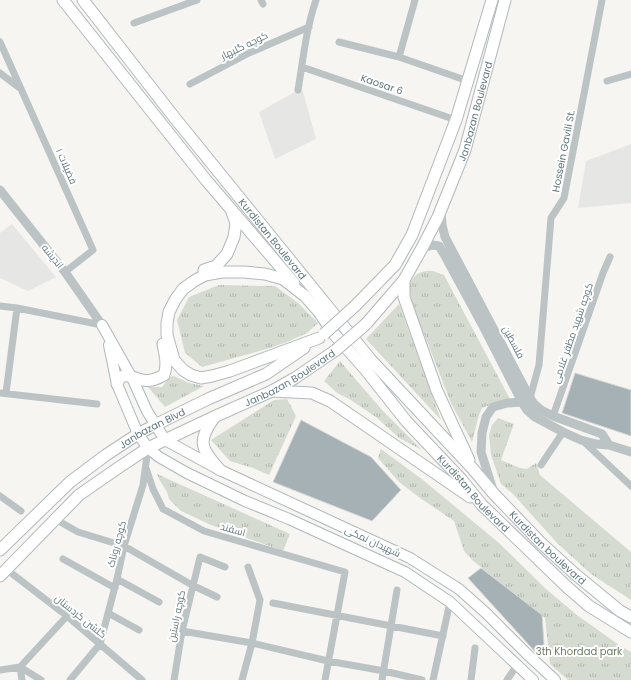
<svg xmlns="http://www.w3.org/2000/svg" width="631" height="680" font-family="Poppins,Cairo,sans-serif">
<defs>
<pattern id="grass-tufts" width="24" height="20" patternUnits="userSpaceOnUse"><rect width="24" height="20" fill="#d6dbd1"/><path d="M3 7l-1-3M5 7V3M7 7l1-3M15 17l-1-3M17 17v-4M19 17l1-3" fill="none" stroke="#b1b6af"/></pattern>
</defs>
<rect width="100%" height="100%" fill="#f6f5f2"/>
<path fill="#e6e7e5" d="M302 88 316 139 275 159 259 112Z
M631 144V203L578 208 586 161Z
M12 224 56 277 28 291 0 278V233Z"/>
<path fill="url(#grass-tufts)" d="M426 271H433L444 275 511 401 498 402 482 408 479 415 472 442 451 403 414 308 408 286C414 277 415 273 426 271Z
M219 285 275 286 297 302 318 323 307 333 287 342 270 348 202 367 185 353 177 320 189 297Z
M399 304 441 420 366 339Z
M340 361 382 410 422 450 399 438 376 417 349 399 337 393 324 381Z
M174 376 189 383 204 386 165 407 148 387H162L170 377Z
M287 399 296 416 269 475 253 468 230 461 211 440 274 400Z
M498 418 514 424 501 460 520 468 527 469 536 463 540 475 631 552V600L591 574 557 543 513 494 501 484 491 455 489 435 492 425Z
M381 449 423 480 499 543 546 589 577 615 619 645 631 652V680H568L550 664 545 618 472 560 464 551 454 521 420 498 399 482 378 458Z
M157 474 290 534 283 551 211 525 181 511 169 499 167 492 160 481Z"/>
<path fill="#a5b1b4" stroke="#d7d7d5" d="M575 373 631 390V436L562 413Z
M301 420 371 457 401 490 372 521 273 482Z
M481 568 542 615 544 644 539 656 468 578Z"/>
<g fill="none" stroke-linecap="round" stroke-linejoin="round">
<defs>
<path id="secondary" d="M102 325 133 380 147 411 165 440 220 470 410 558 459 589 486 613 527 654 555 680
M109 345 117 384 138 434 148 448 159 457 187 473 245 501 289 519 405 572 450 602 533 680"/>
<g id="primary">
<path d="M63 0 206 180 294 283"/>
<path id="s1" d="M83 0 174 117 273 239 371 360 473 469 494 494 540 542 575 574 620 611 631 617"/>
<path d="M204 270 216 266 227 254 234 237 236 223 232 212"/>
<path d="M404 280V297L437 391 469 460"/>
<path d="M355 306 395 265 412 235 456 120 492 0"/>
<path id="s2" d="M366 324 404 280 422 248 438 217 465 150 505 0"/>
<path id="s3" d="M319 338 230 371 212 376 201 378 191 375 183 370 174 360 167 335V323L169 312 175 300 183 289 194 281 205 275 222 272H244L265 274 283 279 305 296 319 312 334 334 365 369 407 422 461 479 482 505 567 587 589 606 631 632"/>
<path d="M117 384 120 377C130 373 133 379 142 380 150 382 157 379 164 375 168 364 165 355 163 344"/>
<path d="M272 391 312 393 330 401 470 497"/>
<path d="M214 418C196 442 202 450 220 470"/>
<path id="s4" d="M0 550 70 482 106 455 138 434 155 425 208 399 266 374 304 348"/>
<path id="s5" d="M0 576 79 495 118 468 148 448 216 416 272 391 295 378 336 350"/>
</g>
</defs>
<use href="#secondary" stroke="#aeb7ba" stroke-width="12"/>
<use href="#primary" stroke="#b2b8bb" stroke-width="13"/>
<path stroke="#bcc3c5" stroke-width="7" d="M261 0 263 4
M134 23 197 0
M0 42 93 250 65 272
M339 42 399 57 468 81
M399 57 415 0
M302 67 456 120
M0 73 21 89
M607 81 631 74
M190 84 249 53 309 27
M298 90C303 60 306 29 316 0
M0 306 17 308 102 325
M0 393 97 404
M6 393 17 308
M528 399 530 398 539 365 551 218 564 198 602 0
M553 416 603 273 610 257
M583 441 631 486
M541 465 563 432
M146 468 153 489 163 509 204 531 345 572 325 680
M0 496 21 511
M55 519 78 532 124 546 192 585 217 597
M63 559 115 588
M6 569 67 616 142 680
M117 579 159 602
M273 603 443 636
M108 613 139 630
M182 631 252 643 328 661 384 671 422 680
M20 667 67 616
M20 667 41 680
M20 667 22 680
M0 670 20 667
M70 680 100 644 117 579 124 546 143 485 148 448
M174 680 182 631 200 557 225 567
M242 680 252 643 260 600 248 567
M382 680 397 590
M433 680 450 602
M471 680 475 648
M507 680 517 665"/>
<path stroke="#bcc3c5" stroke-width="9" d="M0 190 65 272 102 325
M441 210 442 225 445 237 530 398 534 404 541 410 553 416 602 434 609 445
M422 248 433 245 439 246 444 254 482 324 522 402 527 410 535 417 563 432 581 440 596 444 609 445 631 452
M494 493 481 452 482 433 486 417 493 407 507 403 522 402"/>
<use href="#secondary" stroke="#fff" stroke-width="10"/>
<use href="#primary" stroke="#fff" stroke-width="11"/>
<defs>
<path id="primary-bridge" d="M324 334 355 306
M336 350 366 324"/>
</defs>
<use href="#primary-bridge" stroke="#b2b8bb" stroke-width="13" stroke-linecap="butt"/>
<use href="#primary-bridge" stroke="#fff" stroke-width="11"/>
</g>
<g text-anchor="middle" stroke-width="4" stroke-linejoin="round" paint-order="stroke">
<g font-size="10" fill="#60777e" stroke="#fff">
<text transform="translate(244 45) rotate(-26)" y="4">کوچه گلبهار</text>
<text transform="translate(382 84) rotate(19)" y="4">Kaosar 6</text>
<text dy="4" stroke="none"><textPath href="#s2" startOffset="242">Janbazan Boulevard</textPath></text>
<text transform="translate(563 151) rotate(-79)" y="4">Hossein Gavili St.</text>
<text transform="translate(67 166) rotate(66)" y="4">فضیلات ۱</text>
<text dy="4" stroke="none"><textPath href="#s1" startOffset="305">Kurdistan Boulevard</textPath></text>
<text transform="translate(53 256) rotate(51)" y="4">اندیشه</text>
<text transform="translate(572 333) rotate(-71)" y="4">کوچه شهید مظفر غلامی</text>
<text transform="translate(514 342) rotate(62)" y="4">فلسطین</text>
<text dy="4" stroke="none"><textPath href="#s5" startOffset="355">Janbazan Boulevard</textPath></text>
<text dy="4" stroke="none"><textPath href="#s4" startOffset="196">Janbazan Blvd</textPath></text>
<text dy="4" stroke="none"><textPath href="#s3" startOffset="627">Kurdistan Boulevard</textPath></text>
<text transform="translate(233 529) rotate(16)" y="4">اسفند</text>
<text transform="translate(373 541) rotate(25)" y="4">شهیدان نمکی</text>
<text transform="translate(116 544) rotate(-75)" y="4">کوچه روناک</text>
<text dy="4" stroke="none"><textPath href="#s1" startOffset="719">Kurdistan boulevard</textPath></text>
<text transform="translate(81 616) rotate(39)" y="4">گلشن کردستان</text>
<text transform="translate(176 616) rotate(-78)" y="4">کوچه راستین</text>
</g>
<g font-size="10" fill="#6d7b63" stroke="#fff">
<text x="579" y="655">3th Khordad park</text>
</g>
</g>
</svg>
